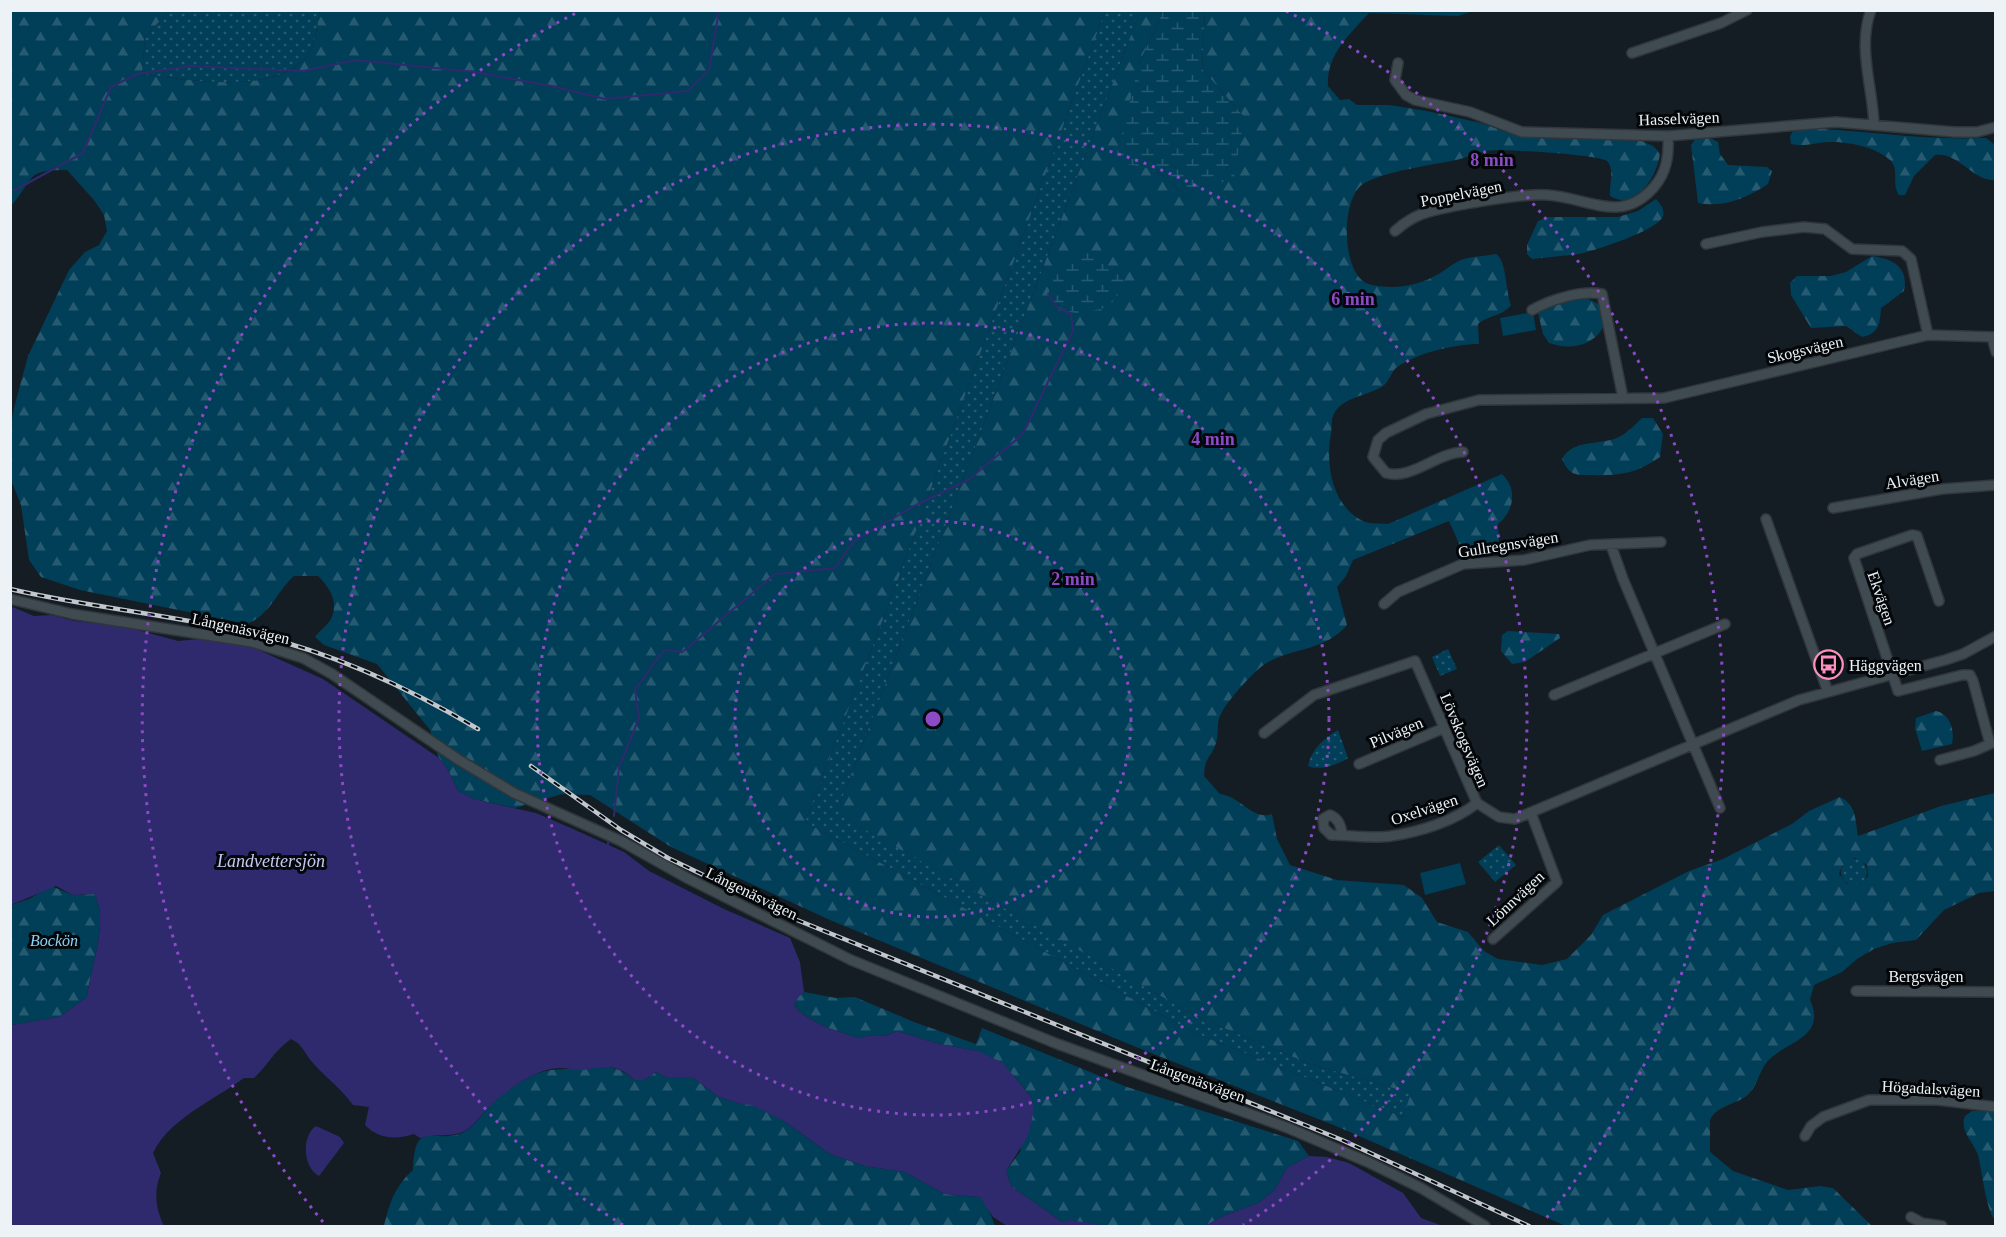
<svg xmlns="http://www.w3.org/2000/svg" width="2006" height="1237" font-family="Georgia,serif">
<defs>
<pattern id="grass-dots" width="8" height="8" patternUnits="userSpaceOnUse" patternTransform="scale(1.5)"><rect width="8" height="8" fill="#013e58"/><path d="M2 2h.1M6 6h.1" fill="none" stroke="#265a71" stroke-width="1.8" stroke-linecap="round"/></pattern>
<pattern id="forest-firs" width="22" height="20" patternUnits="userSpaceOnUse" patternTransform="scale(1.5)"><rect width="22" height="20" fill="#013e58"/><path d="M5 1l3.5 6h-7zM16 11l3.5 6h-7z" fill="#265a71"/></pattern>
<pattern id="wetland-marsh" width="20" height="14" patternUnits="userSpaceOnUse" patternTransform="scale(1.5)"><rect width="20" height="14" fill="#013e58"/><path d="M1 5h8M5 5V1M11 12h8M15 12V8" fill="none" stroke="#265a71"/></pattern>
</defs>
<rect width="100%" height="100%" fill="#141d23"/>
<path fill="url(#grass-dots)" d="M169 11H320C317 23 316 44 308 55 277 96 187 80 142 74L145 37Z
M1105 11H1140L840 804 845 818 1200 1018 1310 1064 1412 1093 1403 1117 1195 1033 805 822 893 593Z
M1448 649 1457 669 1440 676 1432 657Z
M1338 730 1348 758C1337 765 1320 771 1308 766 1311 750 1324 738 1338 730Z
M1499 845 1516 865 1495 882 1478 862Z
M1841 872a13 13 0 1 1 26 0a13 13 0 1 1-26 0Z"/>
<path fill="url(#forest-firs)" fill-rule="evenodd" d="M11 11H169L145 37 142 74C187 80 278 96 308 55 316 44 317 23 320 11H1105L893 593 805 822 1195 1033 1403 1117 1411 1093 1310 1064 1200 1018 844 818 840 804 1140 11H1163L1139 64 1154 169 1189 197 1244 117 1202 69 1205 11H1473L1458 16 1369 13C1350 34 1326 55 1328 86L1340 100 1349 99 1357 105H1389L1427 111 1481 123 1509 133 1642 141 1653 146 1660 153C1658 176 1635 212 1610 196 1609 186 1615 169 1607 161 1601 155 1499 148 1486 151 1477 152 1469 157 1460 159 1435 165 1383 171 1363 184 1341 198 1341 270 1366 283 1372 286 1386 287 1393 287 1405 287 1422 283 1433 277 1444 272 1453 262 1464 259 1474 256 1486 256 1496 254 1507 261 1505 289 1511 305 1503 316 1489 315 1478 324L1479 344C1455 344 1416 353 1396 368 1391 372 1389 382 1383 386 1368 396 1340 397 1333 416 1331 421 1332 429 1331 434 1325 464 1332 508 1365 522 1371 524 1380 523 1388 524L1502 474C1518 489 1514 511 1498 524L1499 545 1495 553 1465 557 1449 521 1353 560 1346 576 1337 587 1347 625C1324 652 1292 647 1265 664 1253 672 1229 699 1222 712 1215 723 1220 732 1216 743 1211 759 1205 755 1204 776L1220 794C1240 796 1253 821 1272 814L1277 839 1290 865 1337 880 1404 885 1422 898 1437 922 1468 932 1484 951 1498 959 1542 965 1567 959 1591 935 1603 915 1689 871 1723 859 1792 824 1809 811 1840 797C1857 806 1855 819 1858 836L1941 806 1995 793V891L1979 893 1944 910 1916 940 1892 943 1874 949 1857 959 1842 972 1814 985 1810 1000C1828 1039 1783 1042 1767 1062 1758 1073 1757 1089 1745 1097 1733 1105 1717 1106 1710 1120V1152L1733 1171 1788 1190 1820 1186 1833 1188 1872 1226H1566L1336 1126 1141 1049 830 920 671 847 590 795 562 794 515 808 474 799 458 791 447 768 439 758 430 730 377 664 324 645 315 637C319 631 328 625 331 619 339 602 330 588 318 576H294C276 592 271 614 247 624L80 590 41 577 29 560 21 505 11 480V424L14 408 28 356 69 270 85 252 99 245 107 231 104 215 94 200 67 170C24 169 34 180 11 206ZM1855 858 1867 865 1868 876 1860 884H1847L1839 874 1842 866Z
M1795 128C1859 129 1922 141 1986 138L1995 145V180C1972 181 1959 152 1935 155L1914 176 1905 195H1899C1891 184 1900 170 1890 160 1877 147 1846 141 1828 142 1814 143 1805 147 1791 144L1790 136Z
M1708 137 1718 142 1720 154 1728 165 1767 167 1772 171 1768 184C1747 198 1723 208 1698 203L1691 145 1696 138Z
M1656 199C1660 204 1665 209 1663 216 1659 230 1594 251 1579 254 1564 256 1548 257 1532 259L1527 254V245L1538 221 1548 217H1618L1638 211Z
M1872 256C1893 259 1909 267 1904 291L1881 308C1880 323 1879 334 1862 337L1846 326 1811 328 1791 295 1790 283 1797 276H1831L1846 272Z
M1583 298C1627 306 1599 361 1549 343L1543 334 1538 313 1547 306Z
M1642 418H1653L1663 434 1660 457C1638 473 1619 476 1593 475 1586 475 1575 476 1570 471 1566 468 1564 463 1562 459 1573 438 1601 446 1619 437 1628 432 1635 425 1642 418Z
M1508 631 1559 634 1560 638 1525 662 1512 664 1501 651 1502 635Z
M1936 711C1950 714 1955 730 1952 744L1922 751 1915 728 1916 718Z
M51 886 73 895 94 894C110 918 90 971 87 997L59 1017 11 1025V905L29 899Z
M804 992 836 998 855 997 914 1022 976 1044 982 1028 1127 1087 1298 1141 1309 1156 1287 1168 1274 1191 1258 1203 1223 1216 1205 1226H1105L1062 1222 1011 1186 1006 1171 1020 1152 1031 1097 1014 1076 978 1051 939 1044 897 1031 885 1036 874 1035 858 1038 825 1027 802 1014 794 1006 798 997Z
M595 1066C611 1067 622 1068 634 1080H644L656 1072 666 1077H692L719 1097 741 1104H752L784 1121 830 1154 865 1166 905 1172 945 1194 980 1197 987 1205 995 1226H384C389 1204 395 1186 413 1170 415 1116 433 1146 464 1132 476 1126 484 1111 493 1102 503 1093 519 1082 532 1076 553 1065 573 1072 595 1066Z
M1972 1111H1995V1220C1986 1210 1982 1171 1978 1155 1973 1141 1959 1131 1965 1116Z"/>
<path fill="url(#wetland-marsh)" d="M1163 11H1205L1202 69 1244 117 1234 177 1189 197 1154 169 1115 162 1139 64Z
M1087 249 1125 279 1110 307C1080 313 1068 321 1048 294L1060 262Z"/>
<path fill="#013e58" d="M1533 312 1536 330 1503 336 1500 318Z
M1460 863 1466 884 1425 895 1420 873Z"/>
<path fill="#2f2a6e" d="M10 606 34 616 51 615 74 621 123 626 178 641 199 639 252 647 323 679 439 758 447 768 458 791 474 799 536 813 573 829 624 852 649 871 724 909 790 938 800 962 804 992 798 997 794 1006 802 1014 825 1027 858 1038 874 1035 885 1036 897 1031 939 1044 978 1051 1003 1063 1031 1097 1034 1109 1028 1136 1006 1171 1011 1186 1062 1222 1071 1220 1105 1226H1007L993 1217 980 1197 945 1194 905 1172 865 1166 830 1154 784 1121 752 1105 741 1104 719 1097 692 1077H666L656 1072 644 1080H634C618 1063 603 1067 583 1070 576 1071 567 1068 560 1068 537 1068 511 1088 495 1101 484 1110 477 1124 465 1131 452 1138 436 1133 420 1138L414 1134C396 1140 378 1139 365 1125L369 1107 353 1105C341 1088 326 1078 313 1063 305 1055 303 1044 291 1039 272 1053 270 1063 254 1078H244C214 1100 169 1119 153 1153L161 1173C153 1192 156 1209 164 1226H11V1025L59 1017 87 997C90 971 110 918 94 894L73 895 56 886 11 905Z
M316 1126 340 1137 344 1143 319 1176C303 1168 301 1136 316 1126Z
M1309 1156 1327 1157 1349 1163 1403 1193 1421 1218 1443 1226H1205L1223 1216 1258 1203 1274 1191 1287 1168Z"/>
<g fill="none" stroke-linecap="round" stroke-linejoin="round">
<path stroke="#2f2a6e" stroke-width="2" d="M15 190 83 153 111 87 137 74 191 66 303 71 356 60 475 72 556 87 605 99 688 91 709 70 719 10
M614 816 619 767 639 718 635 690 664 650 682 652 686 649 775 574 835 568 854 541 916 505 968 480 1022 435 1073 331 1071 314 1058 308 1048 294
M608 845V842"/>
<defs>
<path id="street" d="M1871 10C1857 47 1873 88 1874 125
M1632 53 1721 23 1747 10
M1398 63 1395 80 1406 95 1415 100 1470 112 1522 132 1668 136 1836 122 1955 132H1977L1996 127
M1395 231C1403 224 1411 218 1422 214 1445 206 1523 193 1548 195 1589 198 1621 225 1654 187 1667 172 1669 155 1668 136
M1706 244 1762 232 1804 227 1825 229 1852 249 1902 251 1911 259 1928 335
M1532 310C1550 300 1580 290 1602 294L1623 398
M1992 337 1996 352
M1463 452C1436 453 1412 480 1386 473L1373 457 1378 440 1386 433 1426 414 1479 400 1664 398 1928 335 1996 337
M1833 508 1942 489 1996 485
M1766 519 1828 692
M1611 545 1623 579 1720 808
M10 599 72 614 252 642 303 658 332 674 459 760 514 793 621 841 689 879 851 960 1055 1043 1288 1128 1370 1163 1421 1188 1485 1226
M1939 601 1917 536 1912 535 1857 554 1854 558 1898 691 1962 675H1970L1973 681 1990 744 1974 751 1940 760
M1384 604 1398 592 1463 564 1524 560 1590 545 1661 542
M1554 695 1725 624
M1264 733 1314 695 1415 661 1477 803 1499 817 1515 819 1799 700 1945 660 1963 654 1996 636
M1359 764 1444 728
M1342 834C1341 825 1338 818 1330 815L1323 819 1324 828 1331 835C1350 835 1371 839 1391 836 1419 832 1455 821 1477 803
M1493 939 1557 882 1531 813
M1856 991 1996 992
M1805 1136 1811 1126 1823 1117 1869 1100H1938L1996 1107
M1911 1217 1922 1223 1942 1226"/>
</defs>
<use href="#street" stroke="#31363b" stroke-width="12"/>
<use href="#street" stroke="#404b51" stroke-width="9"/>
<defs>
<path id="rail" d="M10 589C92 608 176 615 257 635 336 654 409 688 478 729
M531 766 621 830 668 858 797 920 1342 1140 1529 1226"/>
</defs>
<use href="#rail" stroke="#c1c7cc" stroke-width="4.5"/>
<use href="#rail" stroke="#040709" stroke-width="2" stroke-dasharray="7" stroke-linecap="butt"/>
</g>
<g fill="none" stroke="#8c4ac7" stroke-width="3" stroke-dasharray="3 6">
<circle cx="933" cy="719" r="198"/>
<circle cx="933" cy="719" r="396"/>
<path d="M623 1225A594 594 0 1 1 1243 1225"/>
<path d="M323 1222A791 791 0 0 1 580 11M1286 11A791 791 0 0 1 1543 1222"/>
</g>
<defs>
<symbol id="bus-ring" viewBox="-11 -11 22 22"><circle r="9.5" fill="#040709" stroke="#fd8ec0" stroke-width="1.5"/><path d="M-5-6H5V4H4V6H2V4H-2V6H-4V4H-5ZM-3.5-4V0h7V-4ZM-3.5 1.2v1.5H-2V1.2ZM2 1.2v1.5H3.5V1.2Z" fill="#fd8ec0"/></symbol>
</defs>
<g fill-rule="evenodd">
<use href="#bus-ring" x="1812" y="648" width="33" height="33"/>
</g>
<g text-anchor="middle" stroke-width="6" stroke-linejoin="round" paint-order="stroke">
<g font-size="16" fill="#ecf2f6" stroke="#040709">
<text transform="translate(1679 118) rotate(-2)" y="6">Hasselvägen</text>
<text transform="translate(1461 193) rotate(-11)" y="6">Poppelvägen</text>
<text transform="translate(1805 349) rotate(-13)" y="6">Skogsvägen</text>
<text transform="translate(1912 479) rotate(-9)" y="6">Alvägen</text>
<text transform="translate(1508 544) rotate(-9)" y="6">Gullregnsvägen</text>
<text transform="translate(1882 598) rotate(71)" y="6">Ekvägen</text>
<text transform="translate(241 628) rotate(12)" y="6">Långenäsvägen</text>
<text transform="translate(1396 732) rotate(-23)" y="6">Pilvägen</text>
<text transform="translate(1465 740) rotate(67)" y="6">Lövskogsvägen</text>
<text transform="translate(1424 809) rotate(-18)" y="6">Oxelvägen</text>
<text transform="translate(752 893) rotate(26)" y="6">Långenäsvägen</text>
<text transform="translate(1515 898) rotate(-43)" y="6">Lönnvägen</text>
<text x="1926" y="982">Bergsvägen</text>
<text transform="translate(1198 1080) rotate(20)" y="6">Långenäsvägen</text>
<text transform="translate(1931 1088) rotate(3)" y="6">Högadalsvägen</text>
</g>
<g font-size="16" fill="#ecf2f6" stroke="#040709" text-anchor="start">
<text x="1849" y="671">Häggvägen</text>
</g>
<g font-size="16" font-style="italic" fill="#8ed1f7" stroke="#040709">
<text x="54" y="946">Bockön</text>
</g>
<g font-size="18" font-style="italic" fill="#c5c8f2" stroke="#040709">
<text x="271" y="867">Landvettersjön</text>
</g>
</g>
<circle cx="933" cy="719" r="9" fill="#8c4ac7" stroke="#040709" stroke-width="3"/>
<g font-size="18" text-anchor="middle" font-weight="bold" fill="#8c4ac7" stroke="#040709" stroke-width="6" stroke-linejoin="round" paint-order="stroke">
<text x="1492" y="166">8 min</text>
<text x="1353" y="305">6 min</text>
<text x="1213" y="445">4 min</text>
<text x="1073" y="585">2 min</text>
</g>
<rect width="2006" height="1237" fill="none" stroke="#ecf2f6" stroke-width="24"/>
</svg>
